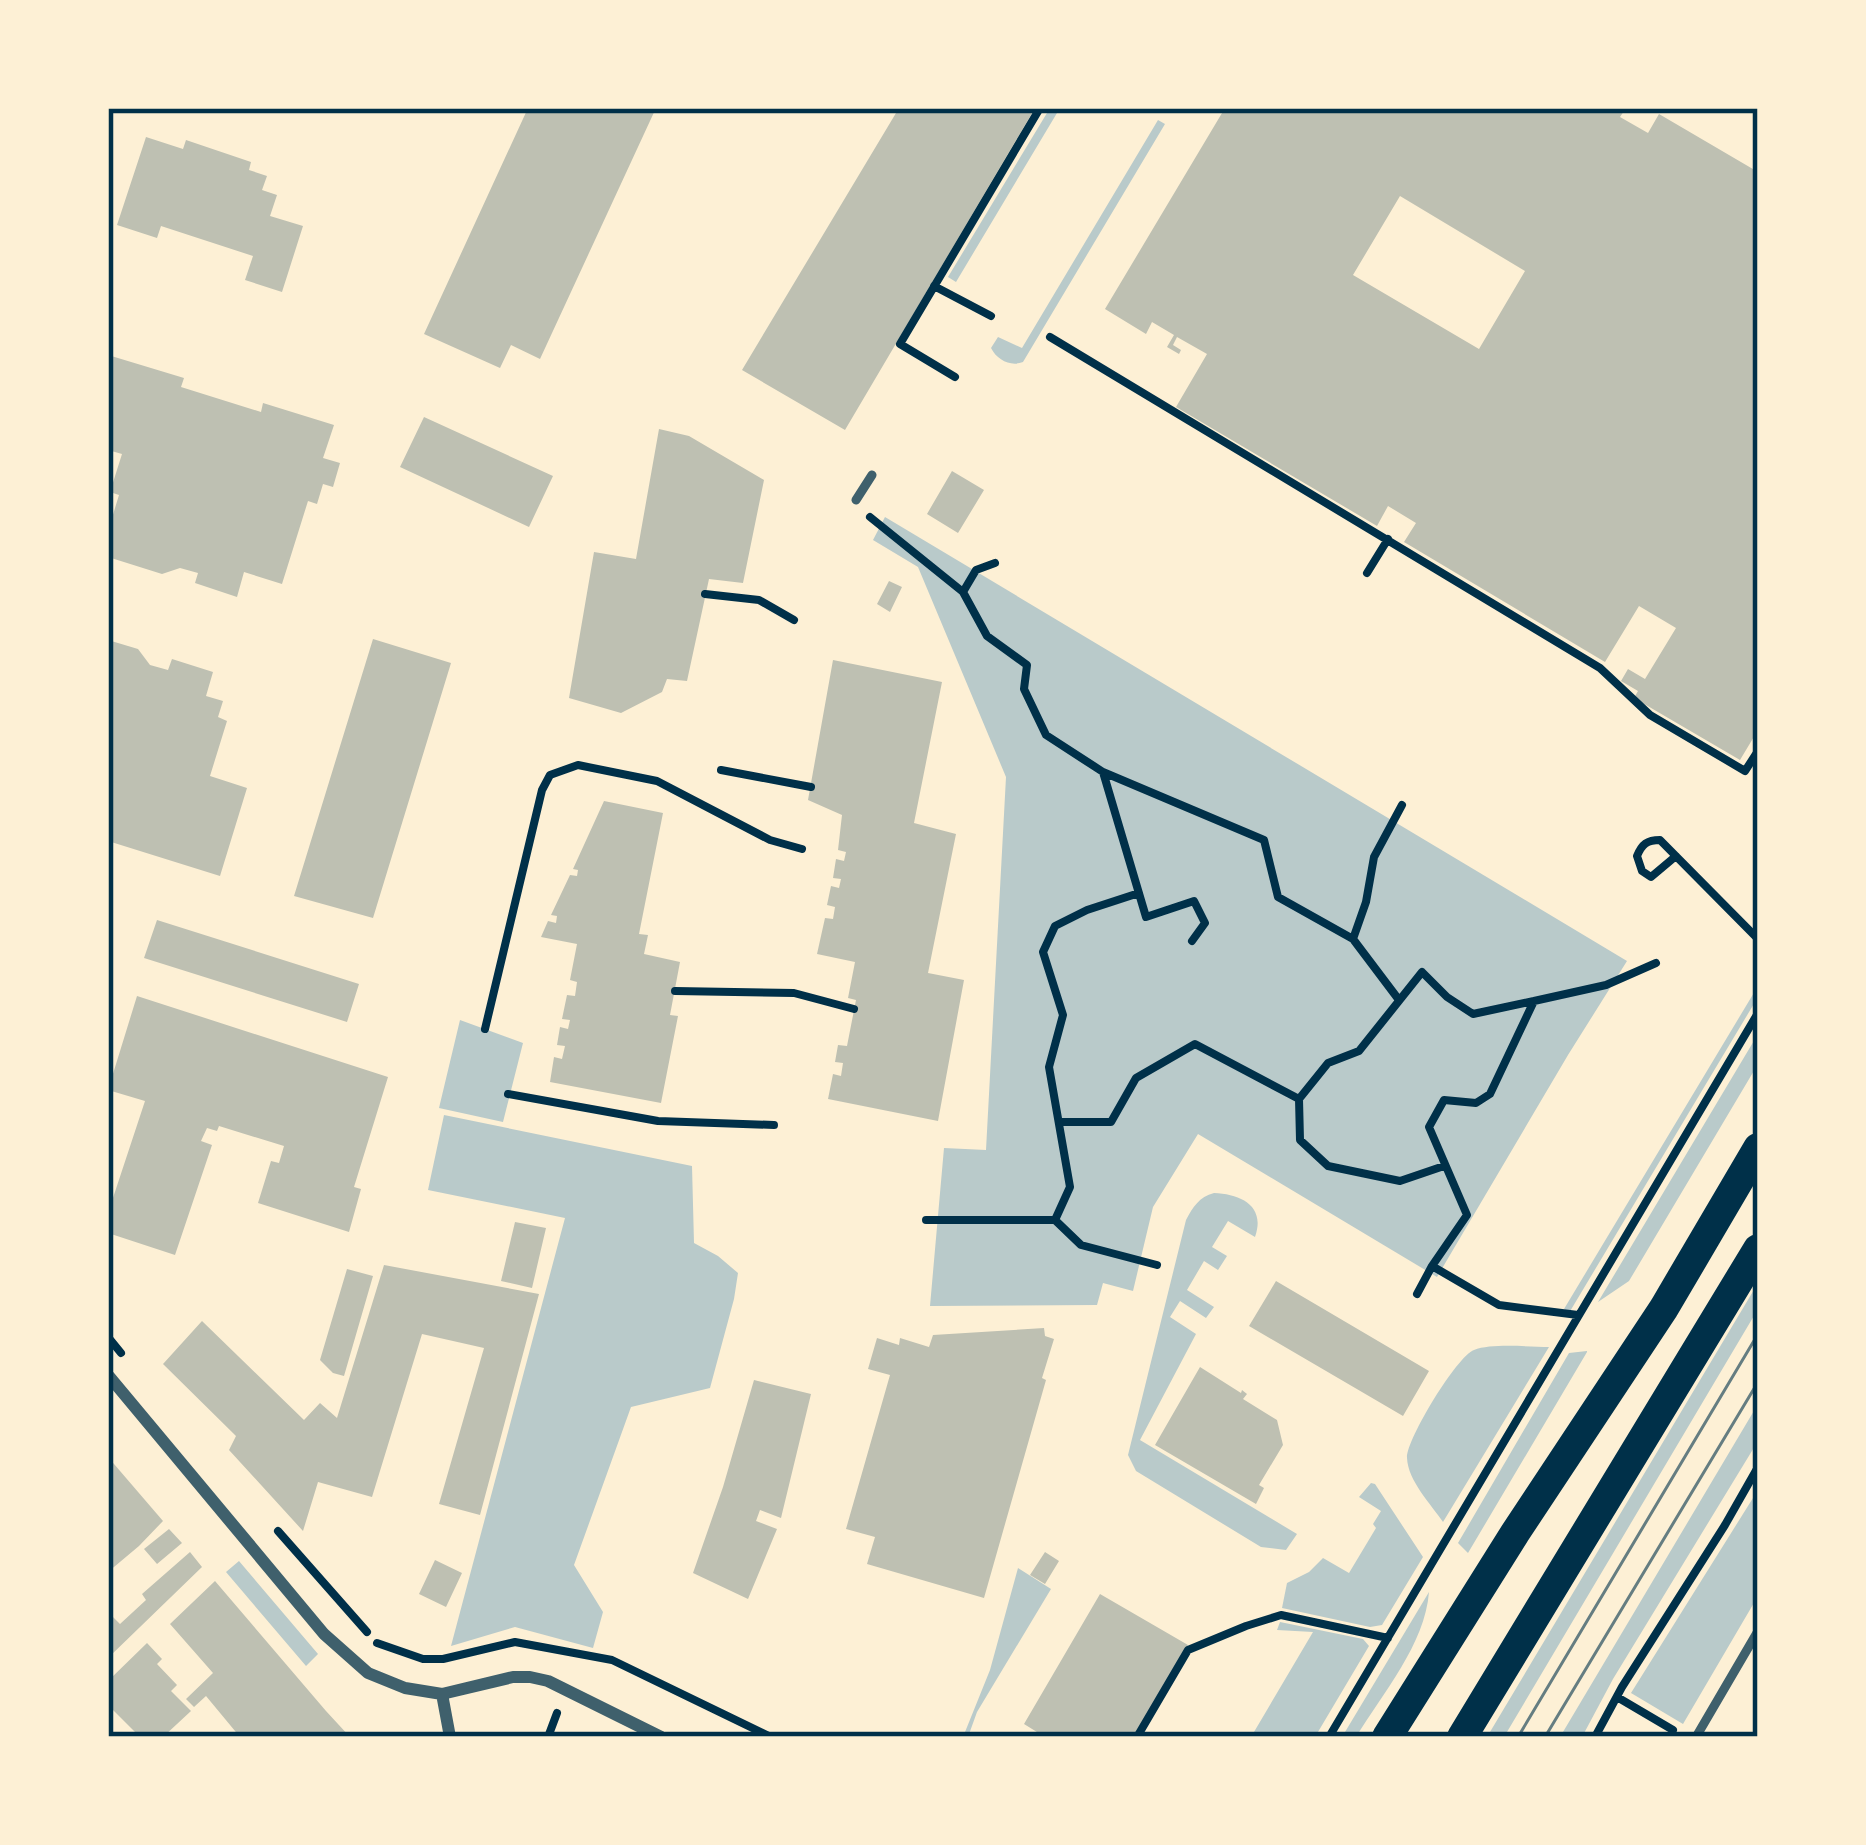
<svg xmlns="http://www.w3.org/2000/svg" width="1866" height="1845" font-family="Ubuntu,sans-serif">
<rect width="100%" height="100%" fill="#fdf0d5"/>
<path fill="#b9caca" d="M1050 108H1060L956 282 948 277Z
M1158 120 1165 124 1023 362C1011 367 997 360 991 348L998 337 1022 348Z
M885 517 1627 961 1568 1055 1437 1277 1198 1134 1153 1207 1133 1291 1103 1283 1097 1305 930 1306 944 1148 986 1150 1006 777 918 567 873 540Z
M1758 986V997L1569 1313 1564 1309Z
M460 1020 523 1043 503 1122 439 1108Z
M1758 1034V1064L1629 1281 1598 1302Z
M444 1115 692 1166 694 1243 718 1256 738 1273 734 1299 710 1388 631 1407 574 1565 603 1612 593 1648 515 1627 451 1646 565 1218 428 1190Z
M1214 1193C1241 1194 1266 1206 1255 1237L1228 1221 1212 1247 1227 1256 1218 1270 1204 1261 1187 1290 1214 1307 1206 1318 1180 1301 1170 1317 1196 1334 1140 1440 1297 1534 1286 1550 1261 1547 1136 1471 1128 1455 1186 1220C1193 1207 1199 1197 1214 1193Z
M1758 1283V1309L1504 1737H1487Z
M1549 1347 1443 1522C1431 1504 1408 1481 1407 1458 1406 1440 1457 1356 1474 1350 1492 1343 1529 1347 1549 1347Z
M1587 1351V1352L1468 1553 1458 1543 1569 1353Z
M1758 1404V1441L1613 1679 1582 1737H1560Z
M1371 1483 1375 1484 1423 1557 1382 1625 1370 1627 1282 1608 1287 1583 1309 1572 1323 1558 1349 1573 1376 1528 1373 1524 1381 1511 1359 1497Z
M1758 1490V1596L1683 1724 1631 1693Z
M239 1561 318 1654 306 1666 226 1572Z
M1018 1568 1051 1589 977 1712 968 1737H963L990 1670Z
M1429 1592C1425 1644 1383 1693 1356 1737H1342Z
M1280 1622 1363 1639 1369 1646 1315 1737H1251L1313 1632 1277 1630Z"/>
<path fill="#bec0b2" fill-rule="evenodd" d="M528 108H656L540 359 511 345 500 368 424 334Z
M899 108H1035L845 430 742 370Z
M1225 108H1626L1620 117 1648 133 1659 114 1758 172V730L1740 760 1634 698 1638 691 1621 681 1628 669 1645 679 1676 628 1639 606 1605 662 1404 542 1416 523 1388 506 1377 526 1176 407 1207 354 1177 337 1173 345 1181 350 1179 354 1167 347 1174 335 1152 322 1146 334 1105 309ZM1400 196 1525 271 1479 349 1353 275Z
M146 137 183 149 186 140 251 162 249 170 267 176 262 190 277 195 270 216 303 226 282 292 245 280 253 256 161 226 157 238 117 225Z
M108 355 184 378 181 387 261 412 263 403 334 425 323 458 340 463 333 487 323 484 317 504 308 501 282 584 244 572 237 597 195 583 198 573 180 568 162 574 108 557V531L119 495 110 492 122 454 108 450Z
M424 417 553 476 529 527 400 467Z
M659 429 689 436 764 480 743 583 709 579 687 681 667 679 662 692 621 713 569 698 594 552 636 559Z
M952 471 984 490 958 533 927 514Z
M889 581 902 587 890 612 877 604Z
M373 639 451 663 373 918 294 896Z
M108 640 138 649 150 665 168 670 172 659 213 672 206 696 223 701 218 717 227 721 210 776 247 788 220 876 108 841Z
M833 660 942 682 914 823 956 834 928 973 964 980 938 1121 828 1099 833 1074 841 1076 843 1063 835 1062 838 1045 847 1046 856 1000 848 998 855 962 817 954 825 918 833 919 835 907 827 905 831 886 839 888 841 879 833 878 836 859 844 861 846 852 838 850 842 815 808 800Z
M604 801 663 813 639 934 648 935 644 954 680 962 670 1015 678 1016 661 1103 550 1082 554 1057 562 1059 565 1046 557 1045 560 1027 568 1029 570 1020 562 1019 567 995 575 996 577 982 570 980 577 944 541 937 548 921 556 923 557 916 551 915 570 875 577 876 578 870 573 869Z
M157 920 359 984 347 1022 144 958Z
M137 996 388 1077 354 1187 361 1189 349 1232 258 1203 271 1161 279 1163 284 1146 219 1126 217 1131 207 1128 201 1141 212 1145 175 1255 108 1233V1213L145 1101 108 1090Z
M515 1222 546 1228 532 1288 501 1281Z
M384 1265 539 1294 480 1515 439 1504 484 1348 422 1334 372 1497 318 1482 303 1531 229 1450 236 1436 163 1364 202 1321 304 1420 320 1403 337 1418Z
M347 1269 373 1276 344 1376 333 1373 320 1360Z
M1276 1281 1429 1371 1403 1416 1249 1326Z
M1044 1328 1045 1336 1054 1339 1042 1378 1046 1380 984 1598 867 1564 875 1537 846 1529 890 1375 868 1369 877 1338 899 1345 900 1338 929 1347 933 1335Z
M1200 1367 1241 1393 1242 1390 1247 1394 1243 1399 1277 1420 1283 1445 1259 1485 1264 1488 1256 1504 1155 1445Z
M754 1380 811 1394 781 1518 760 1510 756 1521 777 1529 748 1599 693 1573 723 1487Z
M108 1457 163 1521 139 1546 108 1572Z
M169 1529 182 1543 157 1564 144 1549Z
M190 1552 202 1567 108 1658V1612L120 1624 146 1600 142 1594Z
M1045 1552 1059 1561 1045 1584 1030 1575Z
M435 1560 462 1573 446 1607 419 1594Z
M215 1581 326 1711 350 1737H240L206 1696 194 1707 186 1699 213 1673 170 1624Z
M1100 1594 1188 1645 1134 1737H1045L1024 1724Z
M147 1643 162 1659 157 1664 177 1685 171 1691 191 1711 163 1737H140L108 1705V1681Z"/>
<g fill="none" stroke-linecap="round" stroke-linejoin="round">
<path stroke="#003049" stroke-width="8" d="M934 286 991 316
M1050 337 1600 668 1650 715 1745 771 1758 751
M955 377 900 344 1040 108
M870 517 963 592 987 636 1027 665 1024 689 1046 735 1103 772 1264 840 1278 897 1353 939
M1367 573 1388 539
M963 592 976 570 995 563
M705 594 759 600 794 620
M721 770 811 787
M1103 772 1146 917 1194 901 1205 923 1192 941
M1676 856 1651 877 1642 871 1637 856C1642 844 1647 840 1660 840L1758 939
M1139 893 1087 910 1055 926 1043 952 1063 1015 1049 1067 1070 1187 1055 1220 1081 1245 1157 1265
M675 991 794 993 854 1009
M1399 1000 1353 939 1366 902 1374 857 1402 805
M485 1029 542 790 550 775 578 765 657 781 770 840 802 849
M508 1094 658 1121 774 1125
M1059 1122H1111L1136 1078 1195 1044 1299 1099
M1444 1166 1400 1181 1328 1166 1300 1140 1299 1099 1328 1063 1359 1051 1422 972 1447 997 1473 1014 1534 1001
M926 1220H1055
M1432 1266 1499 1305 1578 1315
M1417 1294 1432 1266 1467 1215 1429 1127 1444 1100 1476 1103 1490 1094 1534 1001 1606 985 1656 963
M108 1337 121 1353
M278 1531 367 1632
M377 1643 423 1659H443L515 1642 612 1660 771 1737
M1617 1697 1673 1730
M548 1737 557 1713
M1137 1737 1188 1650 1246 1626 1281 1615 1388 1638
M1329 1737 1758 1013
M1595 1737 1622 1687 1725 1525 1758 1467"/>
<path stroke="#3f606c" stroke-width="9" d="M856 500 872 475
M1696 1737 1758 1631"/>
<path stroke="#3f606c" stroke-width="12" d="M108 1375 324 1634 368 1673 405 1688 442 1694 513 1677H530L548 1681 661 1737
M442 1694 450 1737"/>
<path stroke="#003049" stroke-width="30" d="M1387 1737 1515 1533 1664 1308 1758 1148
M1462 1737 1758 1249"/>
<path stroke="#657d81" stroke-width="3" d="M1518 1737 1758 1334
M1545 1737 1758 1382"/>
</g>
<rect width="1866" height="1845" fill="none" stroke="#fdf0d5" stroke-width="222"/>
<rect x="111" y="111" width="1644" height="1623" fill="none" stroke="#003049" stroke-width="4.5"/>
</svg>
